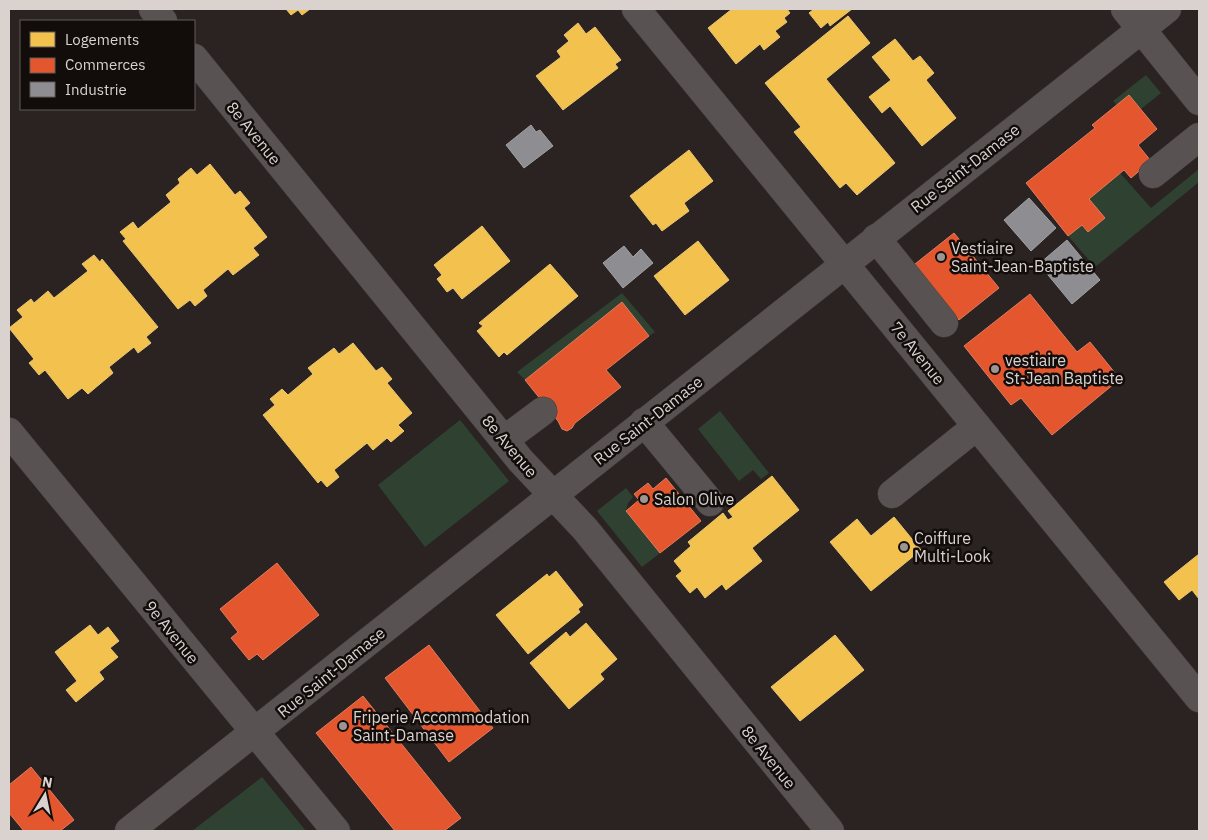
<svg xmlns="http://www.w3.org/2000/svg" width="1208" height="840" font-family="'IBM Plex Sans',sans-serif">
<rect width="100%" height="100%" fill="#2a2322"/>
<path fill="#2f4232" d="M1146 75 1161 93 1141 109 1129 95 1117 105 1113 101Z
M1199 169V182L1095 267 1068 236 1082 225 1088 232 1105 218 1089 199 1120 173 1151 208Z
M622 293 655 332 649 336 622 303 525 380 517 372Z
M720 411 769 473 761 479 753 470 739 481 698 429Z
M460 420 509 481 425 547 378 485Z
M626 488 633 497 628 503 626 511 660 553 642 567 597 511Z
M262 777 306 831H192Z"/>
<path fill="#f2c14e" stroke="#eac675" d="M286 9H310L302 15 298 10 291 15Z
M732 9H787L790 13 784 18 787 22 775 31 780 37 764 50 760 44 736 64 708 28Z
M814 9H852L830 26 828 22 821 28 809 13Z
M848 16 870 43 826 79 895 163 857 195 846 183 840 188 794 132 801 127 765 83Z
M578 23 586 34 595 27 621 60 615 64 618 68 563 110 536 76 561 57 557 51 569 41 564 35Z
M895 39 913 61 920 56 934 73 926 80 956 118 922 146 890 106 882 113 869 97 891 80 872 57Z
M689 150 713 181 684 203 689 211 662 231 656 223 653 225 630 196Z
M210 164 235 195 240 191 250 203 244 208 267 237 253 248 259 255 233 275 228 269 203 290 207 296 195 306 190 300 178 309 123 241 126 239 120 232 133 222 138 229 171 202 166 195 180 183 178 179 191 168 197 175Z
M482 226 510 261 462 299 453 288 447 292 437 279 442 275 434 265Z
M698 241 729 280 685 315 654 276Z
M94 255 100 262 102 259 158 327 146 337 151 343 138 353 134 347 109 367 113 373 88 394 82 388 68 399 45 370 39 375 29 363 34 359 9 328 23 317 17 310 31 299 34 303 48 291 54 298 88 271 82 264Z
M550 264 578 296 507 355 504 352 499 357 477 331 483 326 479 323Z
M353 343 376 371 382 367 392 379 387 383 412 413 398 425 404 431 391 442 387 438 373 450 367 443 334 470 339 477 327 487 321 480 318 483 263 415 275 405 270 399 282 389 288 395 313 374 308 368 334 348 339 354Z
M772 476 799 510 752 548 762 561 726 590 722 584 705 598 697 587 690 593 676 576 682 571 674 561 691 546 688 542 723 513 728 520 733 517 728 511Z
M894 517 921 550 871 591 830 542 857 519 871 536Z
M1199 554V599L1192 590 1179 600 1164 582Z
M556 571 583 605 578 609 580 612 528 654 496 615 547 574 549 577Z
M586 623 617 659 600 674 604 679 569 709 530 663 566 632 570 637Z
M90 625 98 635 108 627 119 641 110 648 118 657 99 672 104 679 76 702 66 690 77 681 55 652Z
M835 635 864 670 800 721 771 687Z"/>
<path fill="#e4572e" stroke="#e17c5e" d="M1129 95 1157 129 1138 145 1151 161 1131 178 1124 170 1089 199 1105 218 1088 232 1082 225 1068 236 1026 183 1095 128 1092 125Z
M954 233 999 288 959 320 915 264Z
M1030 294 1077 352 1090 342 1120 379 1052 435 1021 398 1011 405 964 346Z
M622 302 649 336 606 370 621 387 575 423 572 428 567 431 562 429 558 421 525 380Z
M666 478 701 521 660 553 626 511 639 500 634 494 648 483 653 489Z
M277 563 319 615 263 660 257 654 249 660 231 638 238 632 220 609Z
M429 645 493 728 449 762 385 678Z
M363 696 461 818 444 831H395L316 733Z
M31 767 74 820 60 831H24L9 813V785Z"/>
<path fill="#8d8d92" stroke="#a4a2a4" d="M531 125 536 132 540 130 553 146 524 168 506 145Z
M1029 198 1056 228 1031 251 1004 220Z
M1067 240 1100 280 1072 304 1039 264Z
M624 246 633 257 641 249 653 263 623 288 603 263Z"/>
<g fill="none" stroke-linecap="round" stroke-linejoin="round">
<defs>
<path id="minor" d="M153 9 163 21
M636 9 1199 698
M1125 9 1199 101
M194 58 521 461 585 529 830 831
M1153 174 1199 137
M876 238 944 323
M644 422 710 502
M9 432 336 831
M504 440 543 411
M892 494 977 426
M129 831 1167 9"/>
</defs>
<use href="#minor" stroke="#46403f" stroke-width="29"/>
<use href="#minor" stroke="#585352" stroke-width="28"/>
</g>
<g fill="#9c9592" stroke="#120d0b" stroke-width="2">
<circle cx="941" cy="257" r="5"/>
<circle cx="995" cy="369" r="5"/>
<circle cx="644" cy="499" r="5"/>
<circle cx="904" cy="547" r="5"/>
<circle cx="343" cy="726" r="5"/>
</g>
<g text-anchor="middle" stroke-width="5" stroke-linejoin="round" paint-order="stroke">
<g font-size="16" fill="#d9d2cf" stroke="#120d0b">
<text transform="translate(254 133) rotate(51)" y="6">8e Avenue</text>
<text transform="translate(965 168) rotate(-38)" y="6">Rue Saint-Damase</text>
<text transform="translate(918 353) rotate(51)" y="6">7e Avenue</text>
<text transform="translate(648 420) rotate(-38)" y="6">Rue Saint-Damase</text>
<text transform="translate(510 446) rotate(50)" y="6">8e Avenue</text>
<text transform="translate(172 632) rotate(51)" y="6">9e Avenue</text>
<text transform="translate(331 672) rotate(-39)" y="6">Rue Saint-Damase</text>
<text transform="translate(769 757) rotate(51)" y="6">8e Avenue</text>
</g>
<g font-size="16" fill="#d9d2cf" stroke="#120d0b" text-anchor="start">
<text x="951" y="254">Vestiaire<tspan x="951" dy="18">Saint-Jean-Baptiste</tspan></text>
<text x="1005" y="366">vestiaire<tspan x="1005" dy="18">St-Jean Baptiste</tspan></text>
<text x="654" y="505">Salon Olive</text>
<text x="914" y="544">Coiffure<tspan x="914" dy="18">Multi-Look</tspan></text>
<text x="353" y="723">Friperie Accommodation<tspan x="353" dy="18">Saint-Damase</tspan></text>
</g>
</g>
<rect width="1208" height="840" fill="none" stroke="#d9d2cf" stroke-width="20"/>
<rect x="20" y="20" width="175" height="90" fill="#120d0b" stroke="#625c59"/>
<rect x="30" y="32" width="25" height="15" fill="#f2c14e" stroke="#625c59"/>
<text x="65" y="45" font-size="15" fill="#d9d2cf">Logements</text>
<rect x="30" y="58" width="25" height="15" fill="#e4572e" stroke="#625c59"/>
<text x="65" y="70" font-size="15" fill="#d9d2cf">Commerces</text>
<rect x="30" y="82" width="25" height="15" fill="#8d8d92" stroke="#625c59"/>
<text x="65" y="95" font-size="15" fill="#d9d2cf">Industrie</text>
<g transform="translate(45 795) rotate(10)" stroke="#120d0b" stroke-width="4" paint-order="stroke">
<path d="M0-4L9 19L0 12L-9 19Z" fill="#d9d2cf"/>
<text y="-8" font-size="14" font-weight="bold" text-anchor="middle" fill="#d9d2cf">N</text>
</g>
</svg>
